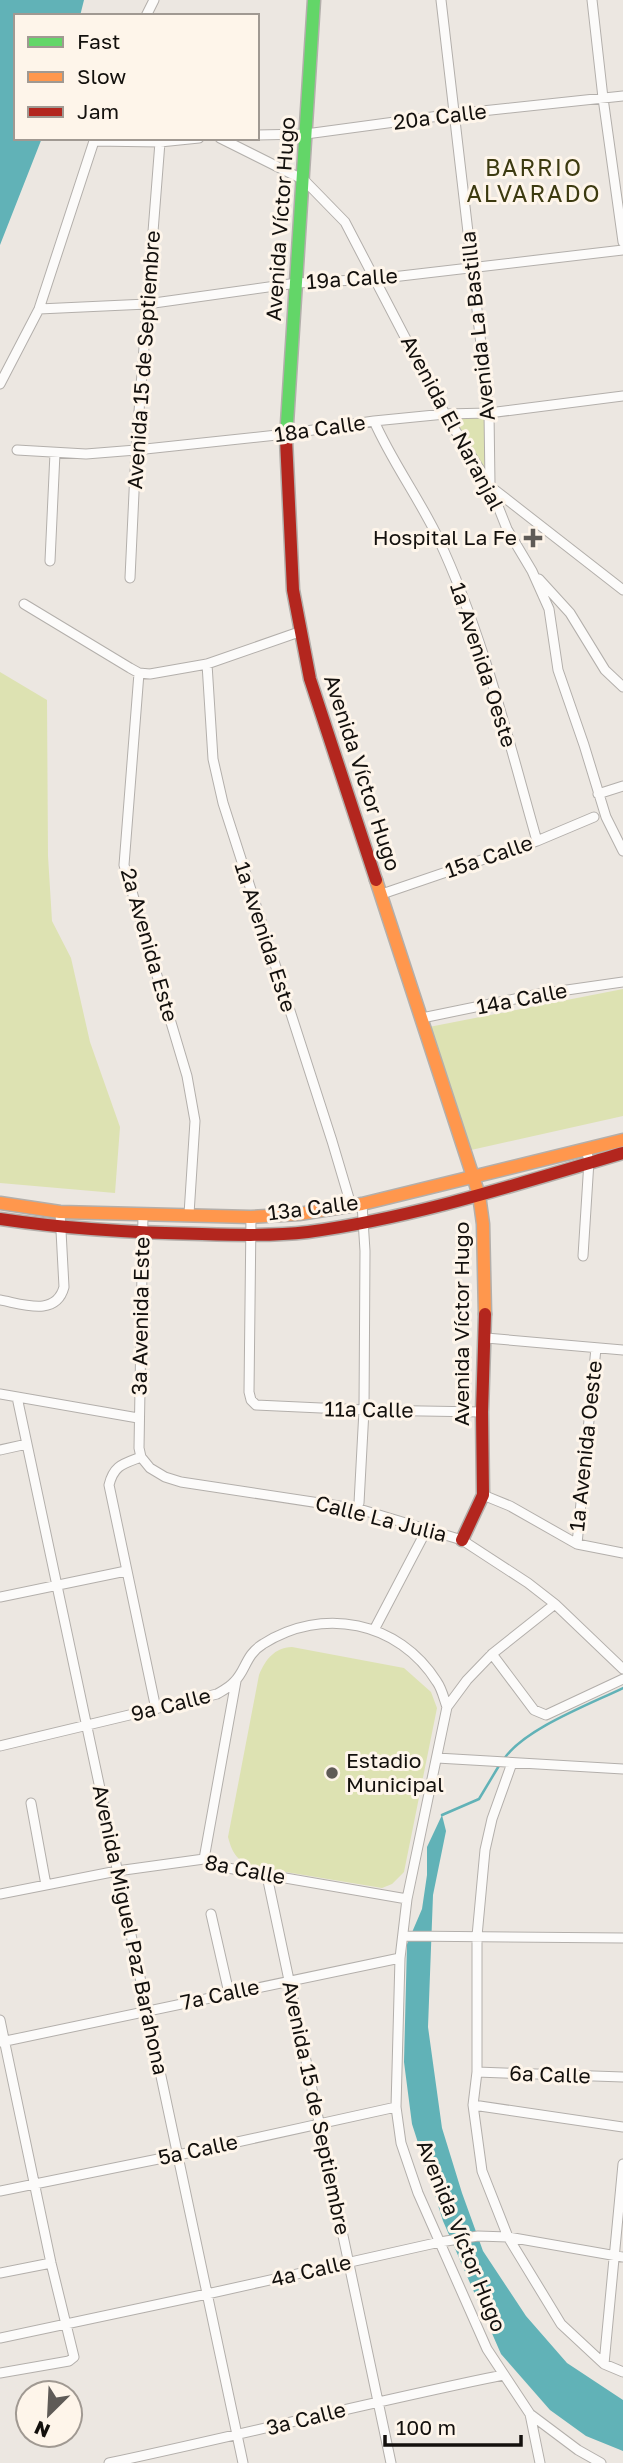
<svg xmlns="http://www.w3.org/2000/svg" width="623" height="2463" font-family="'Golos Text',sans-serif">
<rect width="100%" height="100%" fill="#ece7e1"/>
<path fill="#dde2b2" d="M489 413 487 473 445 414Z
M0 672 47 700 48 856 52 921 71 958 90 1042 120 1127 115 1193 0 1183Z
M623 989V1116L471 1150 429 1027Z
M292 1647 404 1668 431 1692 437 1708 404 1872 392 1884 382 1888 250 1866C236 1859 232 1852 228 1837L259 1675C266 1659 274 1648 292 1647Z"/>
<path fill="#61b2b7" d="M0 0H84L80 16H16V138H42L0 245Z
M442 1815 446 1831 433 1895 428 2027 442 2128 462 2193 483 2251 526 2316 567 2363 623 2400V2451L586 2436 550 2410 501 2354 443 2221 412 2124 404 2062 407 1944 422 1909 427 1875V1847Z"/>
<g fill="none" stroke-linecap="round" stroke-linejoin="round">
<path stroke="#61b2b7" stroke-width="2.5" d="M504 1759C524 1729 590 1704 623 1688
M442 1815 479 1799 500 1764"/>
<defs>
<path id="street" d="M441 0 489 413 490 484
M592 0 603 98 623 242
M146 16 154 0
M257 135 306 134 454 114 623 96
M220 138 304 180 345 222 445 414 490 486 507 529 532 571 549 609 558 670 584 745 606 817 623 851
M94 141 160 142 199 138
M39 309 147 304 297 283 375 279 623 250
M0 384 39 309 95 138
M374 421C392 462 419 498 438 538 483 634 508 739 537 841
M17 450 86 454 136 450 286 434 374 421 445 414 489 413 623 396
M491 487 623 590
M50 561 55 453
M130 578 136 450 160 142
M539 579 570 613 605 670 623 687
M24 604 130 668 139 673 150 674 207 664 299 632
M207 664 213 759 223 803 332 1141 351 1205
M139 673 124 865 187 1076 195 1121 189 1214
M598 794 623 786
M382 894 537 841 594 817
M422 1018 539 994 623 982
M143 1214 139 1448 141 1457 150 1468 165 1477 181 1482 359 1509 462 1540 528 1583 555 1604 623 1669
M251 1217 249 1392 251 1400 256 1405 364 1410 482 1412
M583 1256 589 1161 586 1149
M0 1300C23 1304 56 1317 64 1287L60 1212
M486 1338 623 1350
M0 1394 138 1418
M17 1397 243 2463
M0 1450 27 1444
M141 1457C123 1464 114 1465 109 1485L156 1709
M483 1495 510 1506 577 1544 623 1553
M359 1503 364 1410 365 1251 362 1204
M577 1544 596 1348
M0 1597 126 1571
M555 1604 492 1654 467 1680 447 1707 407 1899 400 1958 396 2107 401 2143 418 2193 487 2349 530 2414 578 2450 601 2463
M374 1630 427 1529
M492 1654 534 1710 546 1715 623 1679
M0 1746 217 1694C222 1691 230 1687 234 1682 246 1671 245 1655 263 1644 322 1606 399 1621 437 1682 442 1689 444 1699 447 1707
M437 1758 623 1769
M512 1763 492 1819 485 1850 477 1936V2072L473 2105 482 2171 508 2237 561 2324 604 2364 623 2372
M31 1803 46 1885
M204 1859 236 1681
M267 1876 391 2463
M0 1894 117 1871 204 1859 216 1866 407 1899
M211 1914 229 1993
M403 1936 623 1938
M0 2020 51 2263 74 2357 69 2361 0 2373
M1 2042 400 1958
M477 2072 623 2077
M473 2105 623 2127
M0 2191 178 2155 396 2107
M0 2273 51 2263
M0 2338 207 2294 440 2242 478 2236 508 2237 623 2257
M604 2364 623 2164
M530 2414 540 2463
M109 2463C241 2435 371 2402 503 2375"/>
<path id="fast" d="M286 439 314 0"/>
<path id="slow" d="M376 880 479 1195 483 1224 485 1314
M0 1203 60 1212 251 1217 299 1214 362 1204 623 1140"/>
<path id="jam" d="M286 439 293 590 310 679 376 880
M0 1219C67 1229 134 1233 202 1234 237 1235 273 1236 308 1232 413 1218 521 1183 623 1153
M462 1540 483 1495 482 1412 485 1314"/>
</defs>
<use href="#street" stroke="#b3afab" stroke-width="11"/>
<use href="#fast" stroke="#b3afab" stroke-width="15"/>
<use href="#slow" stroke="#b3afab" stroke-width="15"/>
<use href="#jam" stroke="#b3afab" stroke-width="15"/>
<use href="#street" stroke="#fcfbfa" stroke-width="9"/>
<use href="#fast" stroke="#63d668" stroke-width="12"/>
<use href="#slow" stroke="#ff974d" stroke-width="12"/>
<use href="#jam" stroke="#b3261e" stroke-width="12"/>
</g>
<g fill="#5f5b57" stroke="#fef5ea" stroke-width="2.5">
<path d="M529.5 527.5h7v7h7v7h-7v7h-7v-7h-7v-7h7z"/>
<circle cx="332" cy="1773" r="7"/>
</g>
<g text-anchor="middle" stroke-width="6" stroke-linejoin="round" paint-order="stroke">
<g font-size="21" fill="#13100d" stroke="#fef5ea">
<text transform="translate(440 117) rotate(-7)" y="7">20a Calle</text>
<text transform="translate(281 219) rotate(-86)" y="7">Avenida Víctor Hugo</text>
<text transform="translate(352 279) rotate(-4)" y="7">19a Calle</text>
<text transform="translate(478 326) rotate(-96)" y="7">Avenida La Bastilla</text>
<text transform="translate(144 360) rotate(-86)" y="7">Avenida 15 de Septiembre</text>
<text transform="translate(452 423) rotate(62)" y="7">Avenida El Naranjal</text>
<text transform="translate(320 429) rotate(-8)" y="7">18a Calle</text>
<text transform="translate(483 665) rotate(72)" y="7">1a Avenida Oeste</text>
<text transform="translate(362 773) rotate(72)" y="7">Avenida Víctor Hugo</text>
<text transform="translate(489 857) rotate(-19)" y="7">15a Calle</text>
<text transform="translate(265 937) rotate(72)" y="7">1a Avenida Este</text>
<text transform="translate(149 945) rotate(74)" y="7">2a Avenida Este</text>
<text transform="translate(522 999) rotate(-11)" y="7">14a Calle</text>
<text transform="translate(313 1208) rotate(-7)" y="7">13a Calle</text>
<text transform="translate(141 1316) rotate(-89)" y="7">3a Avenida Este</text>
<text transform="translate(462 1324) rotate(-90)" y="7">Avenida Víctor Hugo</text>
<text transform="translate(369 1410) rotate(1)" y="7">11a Calle</text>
<text transform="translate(586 1446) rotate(-84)" y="7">1a Avenida Oeste</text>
<text transform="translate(381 1519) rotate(14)" y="7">Calle La Julia</text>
<text transform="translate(171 1705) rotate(-14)" y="7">9a Calle</text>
<text transform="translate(245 1870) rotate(11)" y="7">8a Calle</text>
<text transform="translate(130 1930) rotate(78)" y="7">Avenida Miguel Paz Barahona</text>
<text transform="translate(220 1995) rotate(-12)" y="7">7a Calle</text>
<text transform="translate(550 2075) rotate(2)" y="7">6a Calle</text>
<text transform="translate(316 2108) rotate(78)" y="7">Avenida 15 de Septiembre</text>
<text transform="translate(198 2150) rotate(-12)" y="7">5a Calle</text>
<text transform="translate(461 2236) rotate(68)" y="7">Avenida Víctor Hugo</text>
<text transform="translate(311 2271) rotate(-13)" y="7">4a Calle</text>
<text transform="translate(306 2419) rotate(-14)" y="7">3a Calle</text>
</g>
<g font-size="21" fill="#13100d" stroke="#fef5ea" text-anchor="end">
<text x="517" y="545">Hospital La Fe</text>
<text x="346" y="1768" text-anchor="start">Estadio<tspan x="346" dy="24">Municipal</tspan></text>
</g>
<g font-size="23" letter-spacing="2" fill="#3c3a10" stroke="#fef5ea">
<text x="534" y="176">BARRIO<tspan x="534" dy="26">ALVARADO</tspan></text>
</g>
</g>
<rect x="14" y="14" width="245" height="126" fill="#fef5ea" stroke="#a09992" stroke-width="2"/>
<rect x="28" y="37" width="35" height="10" fill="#63d668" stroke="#a09992" stroke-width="2"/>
<text x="77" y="49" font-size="21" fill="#13100d">Fast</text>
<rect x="28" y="72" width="35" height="10" fill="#ff974d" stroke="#a09992" stroke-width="2"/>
<text x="77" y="84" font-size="21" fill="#13100d">Slow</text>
<rect x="28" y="107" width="35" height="10" fill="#b3261e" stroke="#a09992" stroke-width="2"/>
<text x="77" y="119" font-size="21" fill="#13100d">Jam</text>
<g transform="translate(49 2414) rotate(204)"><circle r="33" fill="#fef5ea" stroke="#a09992" stroke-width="2"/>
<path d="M0-5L12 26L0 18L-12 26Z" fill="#5f5b57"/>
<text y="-10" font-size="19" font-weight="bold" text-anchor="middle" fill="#13100d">N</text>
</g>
<path d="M385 2435v10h136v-10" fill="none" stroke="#13100d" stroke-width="3.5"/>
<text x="396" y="2435" font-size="21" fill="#13100d" stroke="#fef5ea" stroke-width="5" paint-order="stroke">100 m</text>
</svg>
